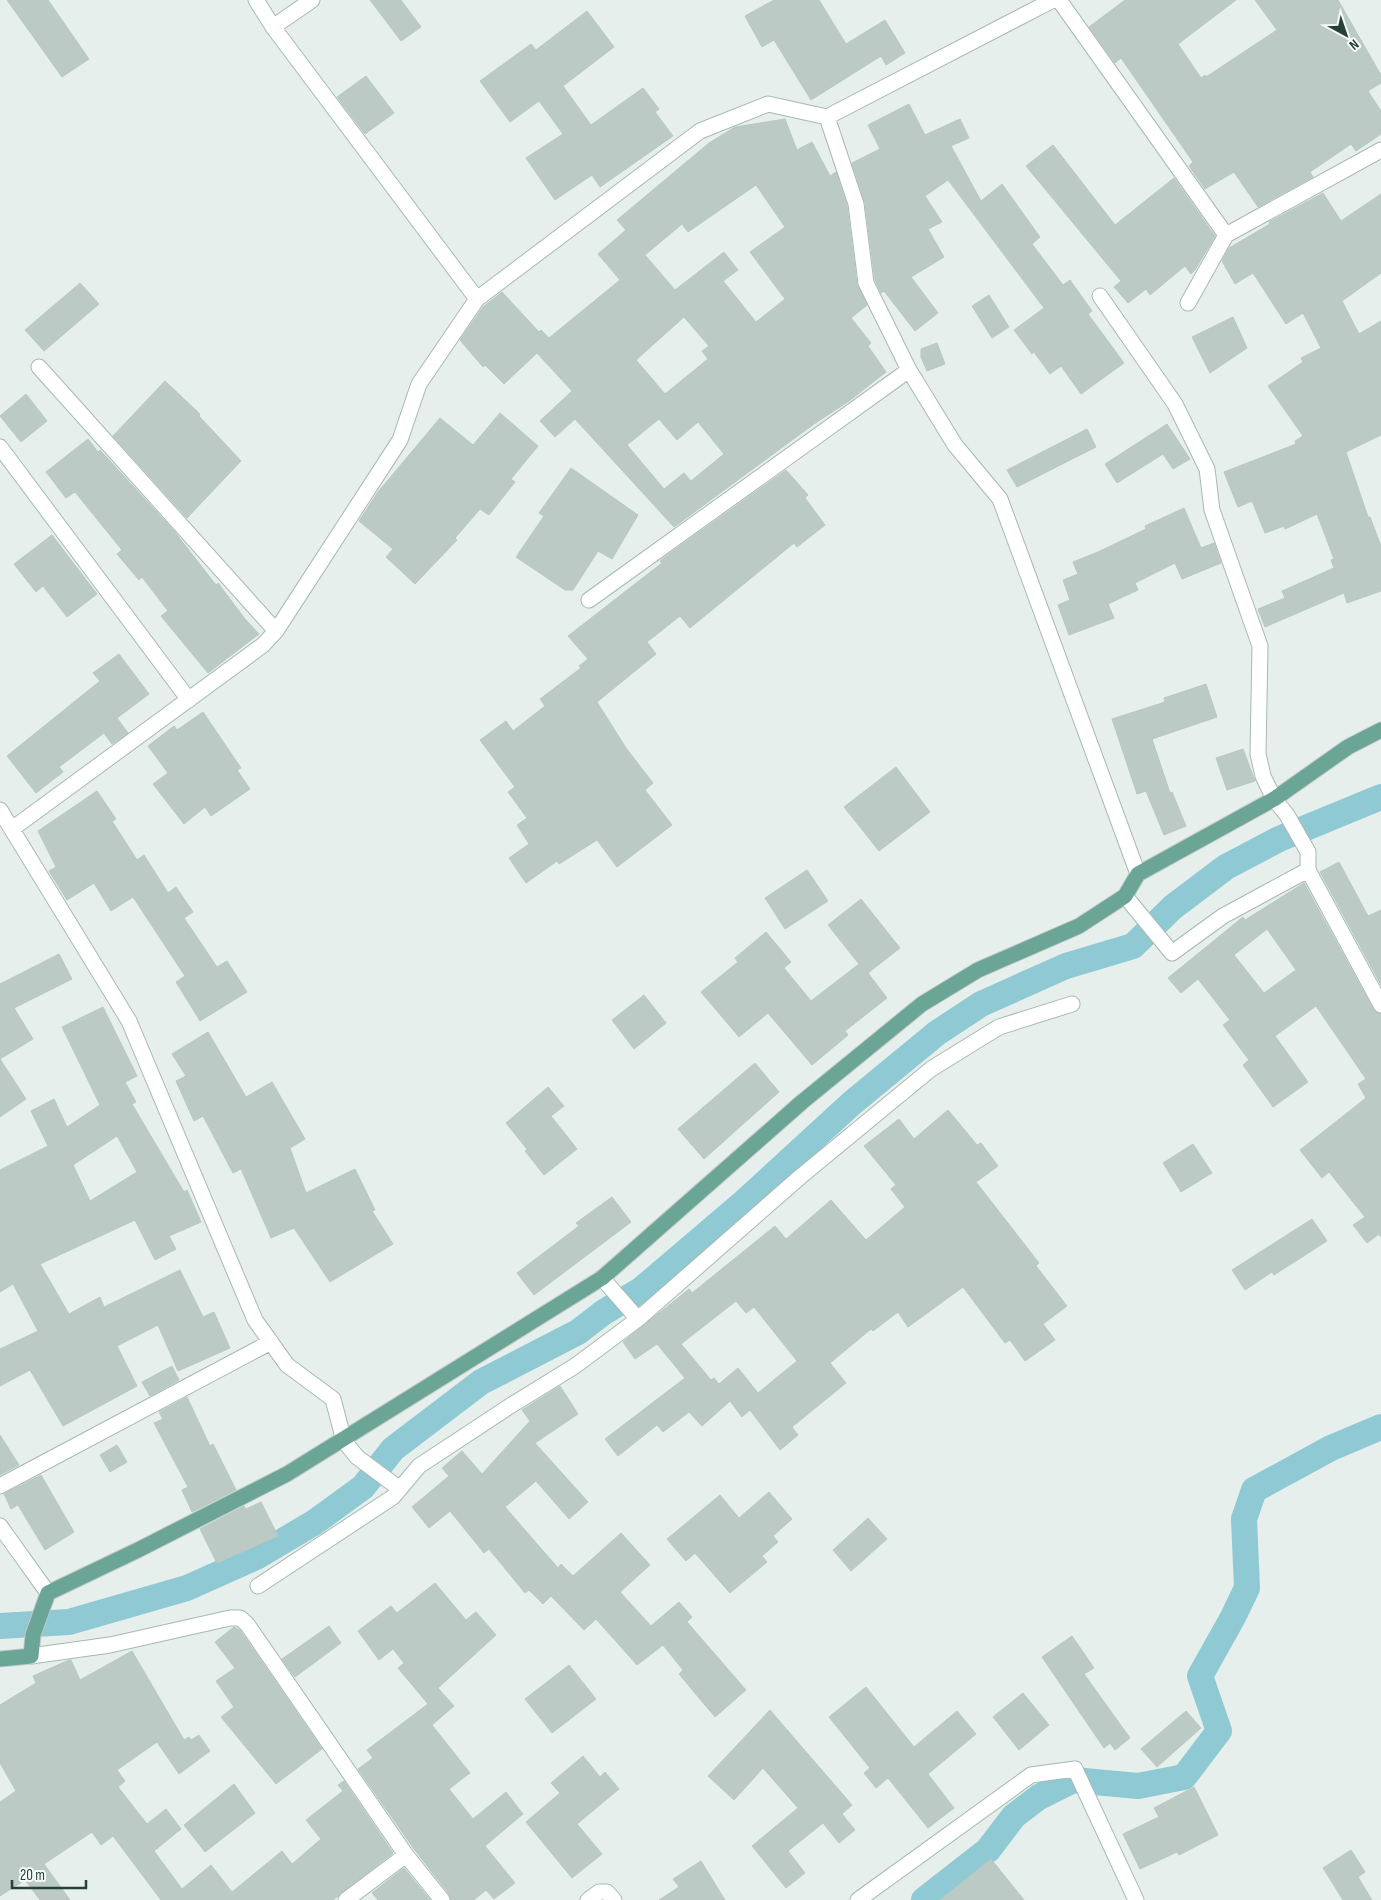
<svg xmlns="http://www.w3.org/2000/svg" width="1381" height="1900" font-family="'Sofia Sans Condensed',sans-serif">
<rect width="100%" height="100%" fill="#e6efeb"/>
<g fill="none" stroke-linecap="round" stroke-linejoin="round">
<path stroke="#8ec9d4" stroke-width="26" d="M0 1626 69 1622 187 1588 256 1557 315 1522 363 1487 393 1449 481 1382 578 1332 604 1312 641 1290 742 1204 852 1103 937 1033 981 1004 1066 966 1133 946 1173 907 1226 867 1279 839 1381 797
M924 1900 988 1850 1014 1816 1039 1797 1073 1780 1138 1786 1184 1777 1219 1731 1200 1676 1233 1617 1247 1588 1244 1519 1254 1490 1331 1448 1381 1427"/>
</g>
<path fill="#bbcac4" stroke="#b8c9c2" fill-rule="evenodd" d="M7 0H48L89 59 62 77Z
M370 0H401L421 27 401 41Z
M774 0H819L846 44 885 20 905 53 886 65 881 56 811 100 774 40 762 47 745 16Z
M1125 0H1236L1178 44 1201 78 1205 75 1206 77 1277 30 1255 0H1338L1381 75V83L1368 91 1381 111V134L1356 151 1351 144 1310 172 1313 177 1258 207 1234 172 1205 189 1189 166 1193 162 1121 58 1115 63 1089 27Z
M587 11 614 47 563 86 591 125 643 88 659 109 655 112 673 136 600 187 592 175 555 200 526 158 563 134 539 101 510 122 480 81 531 44 536 50Z
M366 76 394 113 365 134 337 97Z
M909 104 925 135 960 119 969 138 951 146 981 201 1002 184 1040 237 1032 244 1063 285 1070 280 1092 311 1088 314 1124 363 1081 394 1061 366 1050 374 1034 352 1032 354 1014 330 1044 308 948 180 925 196 942 222 928 229 944 257 911 277 938 313 915 331 884 291 881 293 875 280 865 203 852 163 880 149 868 125Z
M785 119 797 150 812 142 830 176 836 172 847 206 857 284 867 305 851 318 871 343 868 346 886 372 849 401 814 424 674 527 575 419 555 437 540 421 572 391 537 353 504 384 485 365 483 367 460 340 483 307 502 292 539 332 541 330 549 338 620 280 598 254 626 230 617 220 709 143 735 127ZM756 185 785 227 750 252 785 299 756 322 723 281 738 270 724 252 675 290 645 255 682 224 688 232ZM684 317 709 346 702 351 708 359 665 394 636 360ZM659 419 677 440 698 422 724 454 691 481 684 473 664 489 627 445Z
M1053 145 1115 225 1174 178 1215 236 1195 270 1191 274 1185 266 1150 295 1146 289 1128 303 1114 287 1121 281 1026 166Z
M1323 193 1341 221 1381 194V273L1342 301 1359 334 1381 321V435L1346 452 1368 517H1370L1381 546V591L1347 603 1344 593 1265 627 1258 609 1285 598 1282 591 1334 568 1331 560 1334 559 1317 514 1285 529 1284 526 1265 533 1252 501 1238 507 1224 472 1296 444 1295 441 1303 436 1268 386 1303 362 1301 358 1321 348 1303 313 1286 324 1253 273 1235 284 1222 261 1229 248 1270 224 1269 222Z
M80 283 99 304 44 351 25 330Z
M989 295 1009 327 992 338 972 306Z
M1233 317 1247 348 1210 373 1192 337Z
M937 343 945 364 927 371 921 357V349Z
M165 381 200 414 199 416 241 461 187 518 113 436Z
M26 394 47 421 21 442 0 416Z
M500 413 538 446 511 479 515 482 489 515 480 509 455 538 457 540 415 584 386 557 393 549 359 521 378 492 440 418 473 445Z
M1167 424 1190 459 1173 469 1163 454 1117 483 1105 464Z
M1087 429 1096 447 1017 487 1007 470Z
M88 439 98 452 100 450 174 531 216 585 218 583 245 619 259 634 208 673 161 616 168 611 142 577 139 580 117 554 122 550 75 492 66 498 46 472Z
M571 468 638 515 612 559 598 551 573 590H565L516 557 544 516 539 513Z
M786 470 808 495 805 498 825 525 797 547 794 543 690 628 680 616 647 642 656 654 597 702 626 748 653 783 645 790 672 825 617 867 597 840 559 864 557 861 526 883 509 858 529 844 517 825 527 818 508 792 515 787 480 740 506 721 513 731 545 706 540 699 581 668 579 666 588 659 568 636 662 563 660 561 666 556Z
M1184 508 1201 548 1214 543 1221 563 1182 579 1175 563 1135 583 1138 590 1108 604 1114 618 1069 635 1058 605 1070 600 1063 580 1078 574 1073 562 1098 552 1146 529 1145 526Z
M52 535 97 594 67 617 43 586 36 592 14 564Z
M119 654 149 694 117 718 128 733 112 744 104 733 59 767 63 772 36 793 7 756 100 681 93 673Z
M1206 684 1217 717 1152 739 1170 793 1172 792 1186 826 1164 835 1146 791 1137 794 1112 719 1165 702 1164 698Z
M203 712 241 768 237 770 250 789 211 816 205 807 184 824 153 784 168 773 148 746 174 726 177 730Z
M1243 749 1255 781 1227 790 1216 758Z
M896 767 930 812 879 851 844 807Z
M97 791 116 819 112 821 137 860 144 855 168 893 176 887 193 912 184 918 217 967 227 961 247 992 200 1021 176 982 185 976 133 897 111 911 94 883 67 900 49 871 56 867 38 831Z
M1339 862 1368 916 1381 910V985L1320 872Z
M807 870 828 901 785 929 765 898Z
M1304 883 1373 1009 1381 1014V1237L1379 1234 1367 1243 1353 1225 1365 1217 1329 1172 1322 1178 1300 1150 1366 1098 1358 1084 1366 1079 1316 1006 1275 1036 1308 1082 1273 1107 1243 1065 1249 1060 1223 1025 1230 1020 1198 979 1181 993 1168 978 1243 917 1245 920ZM1267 929 1296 970 1264 993 1234 955Z
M861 899 900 948 868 973 887 998 845 1031 848 1035 812 1065 768 1013 739 1037 701 992 738 962 735 958 766 932 791 962 784 968 811 1001 859 964 828 925Z
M59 954 72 979 14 1008 33 1039 0 1059 26 1099 0 1117V984Z
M644 995 666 1023 634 1049 612 1020Z
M103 1007 137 1076 125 1082 136 1102 132 1104 184 1192 187 1190 201 1222 169 1236 176 1249 155 1260 135 1220 40 1264 69 1314 100 1297 104 1307 180 1270 203 1317 214 1312 230 1348 178 1371 158 1325 117 1346 137 1386 63 1426 30 1370 0 1386V1349L38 1331 13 1284 0 1292V1170L48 1146 31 1111 54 1099 67 1127 100 1105 62 1027ZM117 1136 137 1172 90 1201 73 1165Z
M208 1032 246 1097 272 1082 305 1139 290 1148 306 1193 355 1169 375 1210 372 1211 393 1244 330 1282 294 1228 271 1238 241 1169 233 1173 203 1116 194 1121 176 1081 186 1076 172 1054Z
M755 1063 779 1092 704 1159 678 1129Z
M548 1087 564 1106 551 1116 577 1149 544 1175 525 1151 527 1149 506 1123Z
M948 1110 977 1145 981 1143 998 1166 976 1182 1039 1263 1036 1266 1067 1306 1043 1324 1055 1340 1025 1361 1010 1340 1005 1343 963 1287 908 1327 898 1312 873 1331 871 1329 830 1363 846 1383 792 1427 798 1435 780 1450 750 1410 742 1417 730 1401 702 1426 689 1412 663 1432 657 1425 618 1456 605 1439 685 1378 657 1344 635 1359 623 1342 689 1289 692 1293 775 1226 786 1239 831 1200 866 1240 905 1207 891 1189 896 1185 864 1146 899 1119 914 1139ZM736 1301 746 1313 754 1307 797 1361 758 1393 738 1368 719 1384 714 1378 711 1380 681 1344Z
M1193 1144 1212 1173 1181 1192 1163 1163Z
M612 1197 631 1222 534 1295 517 1273 579 1226 576 1223Z
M1312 1219 1327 1241 1274 1275 1272 1272 1245 1290 1232 1270Z
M172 1366 179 1380 150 1396 142 1382Z
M560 1386 578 1414 535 1443 588 1502 569 1519 536 1481 505 1507 558 1568 561 1564 573 1576 621 1533 650 1565 620 1592 651 1626 679 1602 692 1617 687 1622 746 1690 715 1717 679 1674 683 1670 663 1645 637 1665 596 1619 584 1630 551 1596 543 1604 529 1590 525 1593 489 1549 484 1553 450 1511 429 1528 412 1507 449 1476 442 1468 462 1451 482 1474 530 1421 522 1410Z
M187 1397 210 1446 213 1444 236 1490 192 1512 182 1490 188 1487 154 1423 163 1419 159 1412Z
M0 1435 19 1465 0 1475Z
M117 1445 127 1462 110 1472 100 1455Z
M41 1475 74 1532 45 1550 18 1505 11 1509 4 1494Z
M769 1492 792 1519 773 1536 778 1542 762 1556 767 1562 730 1593 695 1553 686 1561 667 1539 720 1495 739 1518Z
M261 1502 278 1536 217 1563 200 1529 244 1506 246 1509Z
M868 1518 887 1539 851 1571 833 1550Z
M435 1583 466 1620 476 1612 496 1635 438 1688 454 1706 432 1725 470 1773 449 1789 473 1819 506 1792 523 1814 485 1846 515 1883 494 1899 486 1890 474 1900H451L449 1894 414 1849 358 1769 373 1758 367 1750 428 1704 398 1668 404 1663 393 1649 379 1660 358 1631 391 1606 397 1613Z
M329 1626 341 1643 295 1677 282 1659Z
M234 1627 240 1630 322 1749 276 1784 221 1717 234 1707 216 1681 235 1668 215 1642Z
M1072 1636 1094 1668 1084 1674 1130 1738 1115 1750 1110 1743 1104 1748 1042 1657Z
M132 1651 184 1740 189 1737 191 1740 199 1735 210 1751 179 1774 157 1742 117 1770 125 1781 118 1787 147 1824 166 1809 181 1829 154 1851 182 1889 211 1865 232 1892 282 1851 292 1864 321 1839 306 1820 343 1791 338 1785 344 1781 393 1853 333 1900H161L113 1836 101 1845 92 1832 44 1864 70 1900H40L25 1880 0 1896V1802L16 1791 0 1763V1705L36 1683 33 1676 69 1660H71L80 1680Z
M569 1665 596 1699 552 1733 525 1699Z
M866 1687 914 1747 957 1711 976 1734 928 1774 954 1808 928 1828 888 1778 876 1788 864 1773 870 1768 829 1717Z
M1023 1693 1049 1725 1019 1750 993 1717Z
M770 1710 852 1805 842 1814 855 1830 839 1843 823 1823 788 1851 805 1873 786 1888 752 1846 798 1808 763 1768 734 1800 708 1776Z
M1186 1711 1201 1728 1157 1767 1141 1749Z
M583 1756 600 1777 605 1772 619 1789 577 1824 602 1854 572 1878 526 1822 560 1793 551 1783Z
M234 1784 255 1813 205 1852 184 1825Z
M1194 1787 1218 1835 1179 1855 1177 1852 1140 1869 1123 1834 1159 1817 1154 1808Z
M1351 1850 1365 1872 1358 1877 1372 1900H1343L1323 1868Z
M991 1859 1024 1900H940Z
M701 1861 725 1900H659L679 1887 673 1879Z
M404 1868 430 1900H378L372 1893Z"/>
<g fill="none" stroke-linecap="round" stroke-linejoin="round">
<defs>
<path id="minor" d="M256 0 273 27 477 299
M1053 0 827 117 856 204 866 283 909 370 955 445 1000 499 1138 874
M1059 0 1226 235
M273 27 312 0
M1100 296 1175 404 1207 469 1212 510 1260 646 1258 754 1263 776 1274 799 1287 815 1308 852V870L1381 1005
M1188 303 1226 235 1381 150
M39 367 276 631
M0 447 189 700
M589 600 909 370
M0 810 129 1021 255 1320 287 1365 333 1399 344 1441 357 1457 400 1489
M12 829 263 645 276 631 400 440 419 384 477 299 700 131 768 104 827 117
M1125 896 1172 953 1223 916 1308 870
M602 1278 638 1319
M0 1486 271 1342
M0 1526 48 1593
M258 1586 393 1497 419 1466 510 1406 575 1366 638 1319 800 1177 931 1069 999 1027 1072 1004
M31 1656 110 1645 230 1618H240L247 1624 406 1855 442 1900
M346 1900 406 1855
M588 1900 599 1892H607L614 1900
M858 1900 1031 1775 1075 1769 1136 1900"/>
<path id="major" d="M0 1659 31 1656 33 1635 48 1593 138 1550 287 1474 602 1278 802 1102 922 1004 978 970 1079 926 1125 896 1138 874 1274 799 1348 747 1381 730"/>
</defs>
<use href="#minor" stroke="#a8b8b2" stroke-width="17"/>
<use href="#major" stroke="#c2cac8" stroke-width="17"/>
<use href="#minor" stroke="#fff" stroke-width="15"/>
<use href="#major" stroke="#6aa596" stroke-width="15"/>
</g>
<g transform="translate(1346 35) rotate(140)" stroke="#f7fbf9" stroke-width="4" paint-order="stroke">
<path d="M0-4L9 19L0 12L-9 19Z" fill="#24423a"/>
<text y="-8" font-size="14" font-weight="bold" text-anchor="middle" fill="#24423a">N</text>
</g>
<path d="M12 1880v8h74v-8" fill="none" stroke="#24423a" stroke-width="2.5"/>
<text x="20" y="1880" font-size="15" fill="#24423a" stroke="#f7fbf9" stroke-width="4" paint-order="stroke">20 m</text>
</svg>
